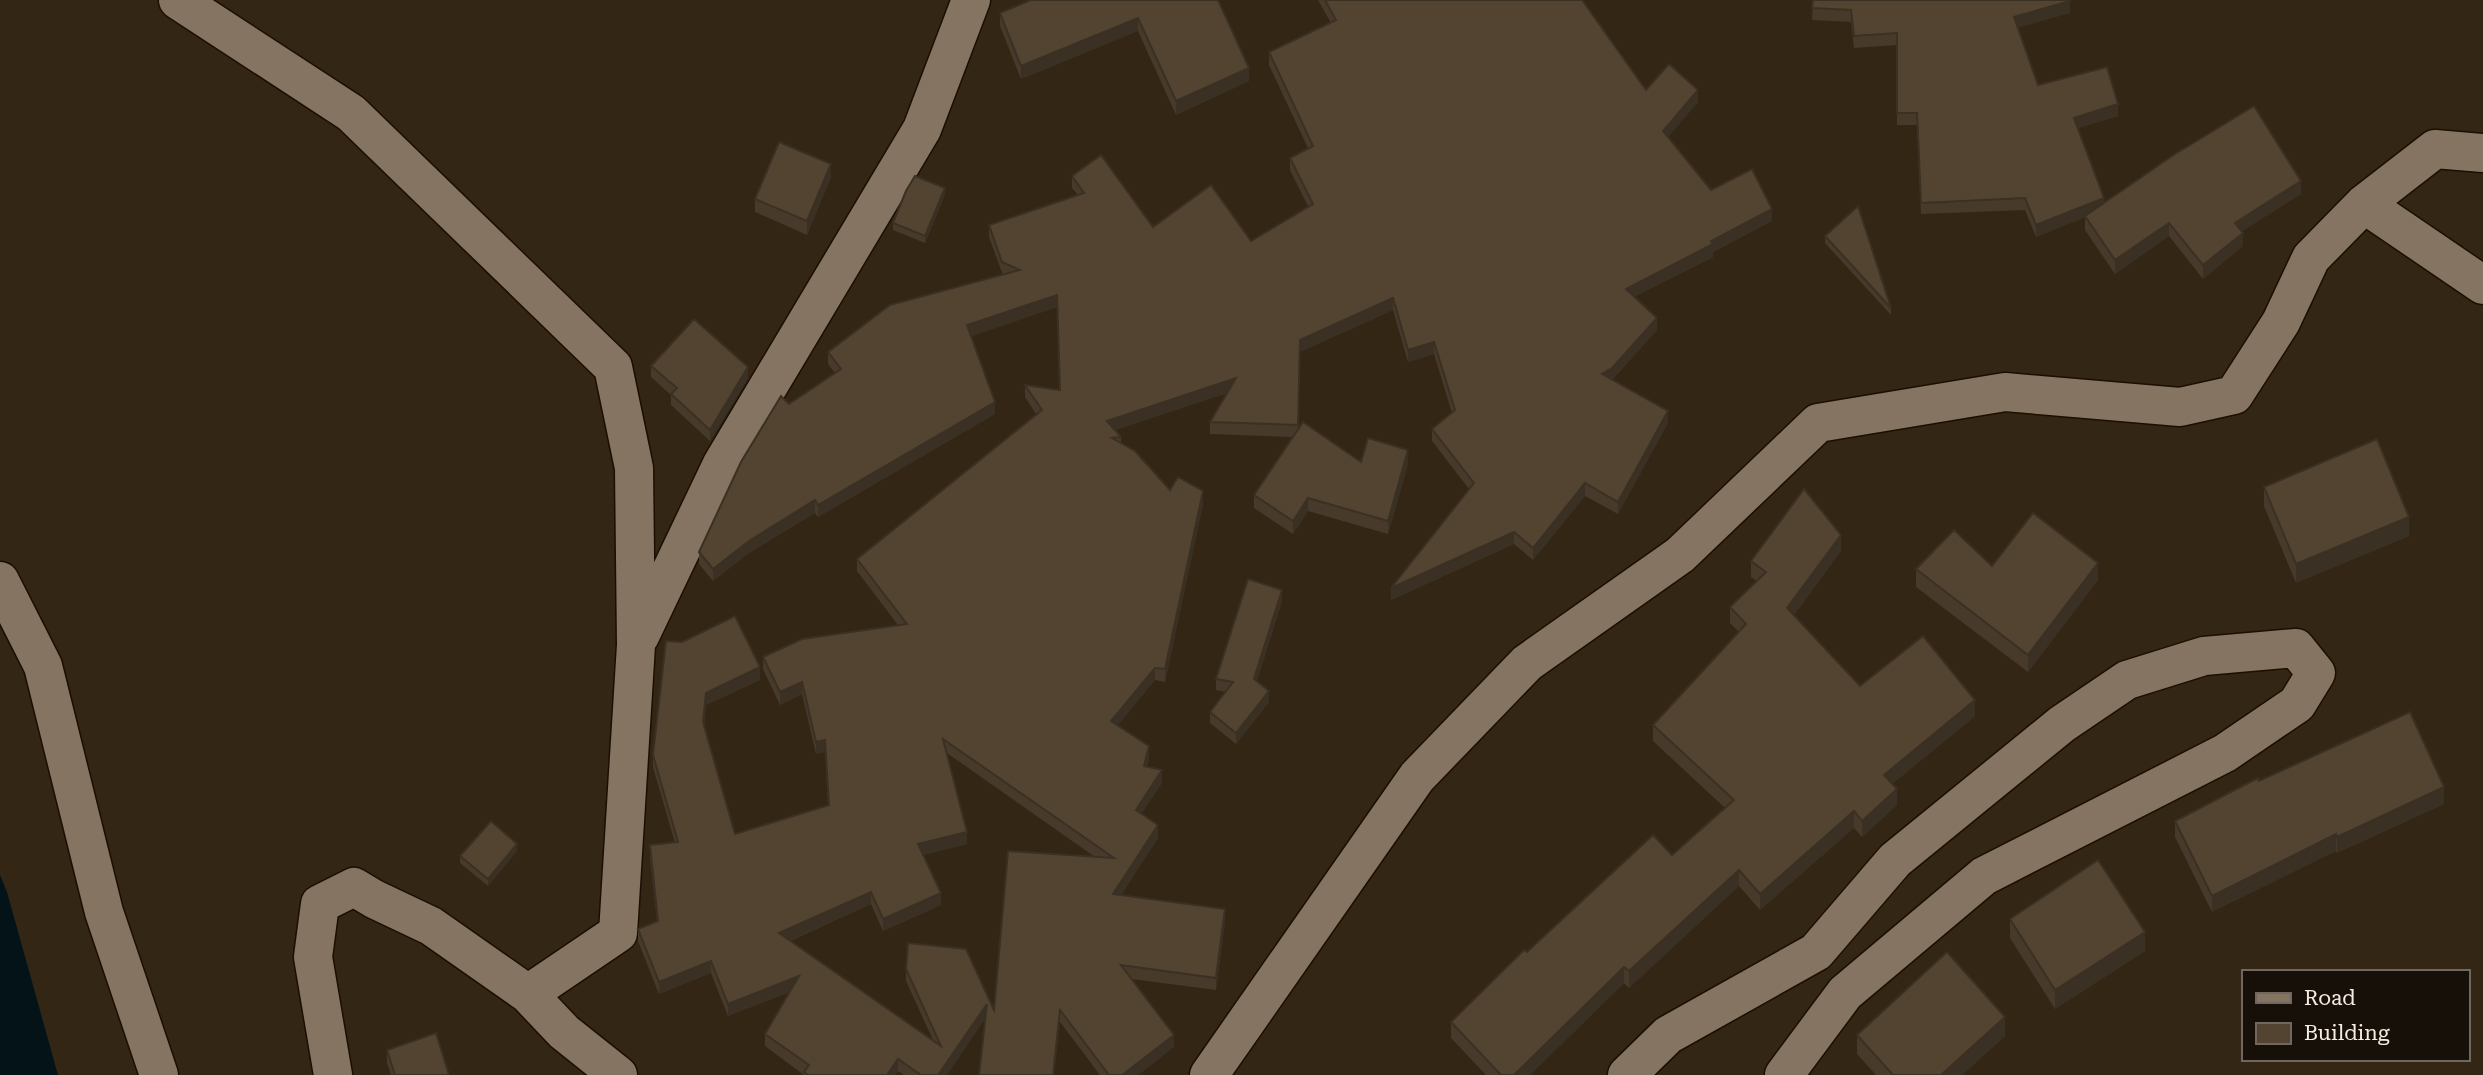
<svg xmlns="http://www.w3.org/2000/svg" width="2483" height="1075" font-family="'Roboto Serif',serif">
<rect width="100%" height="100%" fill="#342615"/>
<path fill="#031317" d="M0 875 7 892 58 1075H0Z"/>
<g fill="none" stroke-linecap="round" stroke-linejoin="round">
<defs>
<path id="minor" d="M178 0 351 113 613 367 634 468 636 645 618 933 528 994
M2364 204 2483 285
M0 581 43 666 104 912 159 1075
M640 636 722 464 922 129 971 0
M333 1075 313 957 320 904 354 887 374 899 431 926 528 994 564 1032 618 1075
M1209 1075 1417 777 1527 663 1680 555 1818 423 2005 392 2180 407 2234 395 2281 322 2311 258 2364 204 2435 149 2483 153
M1627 1075 1668 1035 1816 952 1895 860 2062 724 2127 680 2204 656 2296 648 2316 673 2297 704 2225 753 1984 876 1845 993 1784 1075"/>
</defs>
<use href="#minor" stroke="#1b0f02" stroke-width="41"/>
<use href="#minor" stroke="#847461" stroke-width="38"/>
</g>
<path fill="#473a2b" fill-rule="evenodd" d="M1218 0 1249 81 1176 115 1138 31 1021 79 1000 26V13Z
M1318 0H1582L1646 90 1698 102 1668 137 1711 190 1772 221 1713 252V257L1634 297 1657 330 1612 380 1668 423 1618 514 1585 496 1533 560 1514 544 1391 600 1469 489 1432 441V429L1452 413 1434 354 1408 362 1393 310 1300 352 1298 430 1361 462 1408 464 1388 534 1308 511 1293 534 1254 508V495L1293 437 1210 434V422L1227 393 1115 430 1121 437V443L1170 490 1203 504 1165 682 1155 680 1117 726 1149 759 1147 766 1162 783 1141 814 1158 838 1121 895 1225 921 1216 990 1131 979 1174 1047 1138 1075H1100L1060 1022 985 1018 947 1075H904L898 1071 895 1075H804L765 1046V1034L790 992 728 1016 711 973 659 994 638 941V929L657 922 650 858V845L675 843 653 767V755L666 641 760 680 706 705 704 726 735 834 828 805 825 752 816 754 802 694 780 705 763 669V657L898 625 857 571V559L1036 414 1025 397V385L1059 390 1057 307 971 336 995 414 818 517 815 513 749 553 713 581 699 564V552L789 404 835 373 828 364V352L1003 275 989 237V225L1078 195 1072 188V176L1153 227 1251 241 1308 206 1290 170V158L1308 148 1269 65V52L1331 23ZM947 753 1095 857 994 1010 906 969V981L933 1040 790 941 871 904 883 931 941 905 923 855 967 844Z
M1813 0 2070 13 2017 27 2038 85 2118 116 2078 128 2104 203 2301 194 2242 231 2243 246 2203 279 2169 236 2115 274 2085 230V217L2036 237 2025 210 1921 214 1917 125H1897V45L1854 48 1851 22 1812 20Z
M831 177 807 235 755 212V199Z
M945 195 925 243 893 230V223Z
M1825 236 1891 308V315L1825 243Z
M651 366 748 378 710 441 671 405V395L651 377Z
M2264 487 2409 536 2296 583 2264 506Z
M1841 551 1794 615 1860 686 1975 716 1892 784 1897 805 1862 837 1854 828 1760 910 1739 886 1629 988 1624 983 1530 1075H1486L1451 1038V1022L1527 952 1672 855 1725 808 1653 741V725L1739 632 1730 623V607L1757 581 1751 577V561Z
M1916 569 2098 580 2028 672 1916 587Z
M1282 601 1257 681 1269 702 1236 744 1210 723V712L1226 692 1216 690V679Z
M2259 781 2444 804 2337 853 2336 851 2212 912 2175 837V821Z
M517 851 488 886 460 863V856Z
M2010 919 2145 951 2055 1009 2010 938Z
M1857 1035 2005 1036 1962 1075H1876L1857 1054Z
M387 1050 449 1075H391L387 1063Z"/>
<path fill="#3a3023" d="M2070 1V13L2014 29V17Z
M1138 18V31L1021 79V66Z
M1249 68V81L1176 115V101Z
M1698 90V102L1663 143V131Z
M2118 104V116L2074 129V118Z
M831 164V177L807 235V221Z
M2301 181V194L2235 236V223Z
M945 188V195L925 243V236Z
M2104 198V210L2036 237V225Z
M1772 209V221L1713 252V257L1626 301V289L1711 241Z
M2169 223V236L2115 274V260Z
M2243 233V246L2203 279V265Z
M1057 295V307L967 338V325Z
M1393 298V310L1300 352 1298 438 1300 340Z
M1657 318V330L1612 380 1602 374Z
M1434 342V354L1408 362V350Z
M748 367V378L710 441V430Z
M1236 378V390L1107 433V421Z
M995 402V414L818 517V505Z
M1668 411V423L1618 514V502Z
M1408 450V464L1388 534V521Z
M1585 483V496L1533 560V548Z
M1203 491V504L1165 682V669Z
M1308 498V511L1293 534V521Z
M815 500V513L749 553 713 581V569L749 541Z
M2409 517V536L2296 583V564Z
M1514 532V544L1391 600V588Z
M1841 535V551L1787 624V608Z
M2098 563V580L2028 672V655Z
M1282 590V601L1254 690V679Z
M760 667V680L706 705 703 735V722L706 693Z
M1155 668V680L1111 734V721Z
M802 682V694L780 705V692Z
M1269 691V702L1236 744V733Z
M1975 700V716L1884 791V775Z
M825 740V752L816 754V742Z
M1149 746V759L1144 778V766Z
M1162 770V783L1136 822V810Z
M2444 787V804L2337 853V837Z
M1897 789V805L1862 837V821Z
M1854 811V828L1760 910V894Z
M1158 825V838L1113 906V894Z
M967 832V844L918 856V844Z
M2336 834V851L2212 912V896Z
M517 844V851L488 886V879Z
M1739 870V886L1629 988V971Z
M871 892V904L779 945V933Z
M941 893V905L883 931V919Z
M1225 909V921L1216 990V978Z
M2145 932V951L2055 1009V990Z
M711 961V973L659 994V982Z
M1624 967V983L1530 1075H1514Z
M799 976V988L728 1016V1004Z
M987 1004V1016L947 1075H938Z
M1060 1010V1022L1054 1075H1053Z
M2005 1017V1036L1962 1075H1941Z
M1174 1035V1047L1138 1075H1122Z
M898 1059V1071L895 1075H887Z"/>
<path fill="#534432" stroke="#3a3023" stroke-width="2" fill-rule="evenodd" d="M1031 0H1218L1249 68 1176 101 1138 18 1021 66 1000 13Z
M1325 0H1582L1646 90 1669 64 1698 90 1663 131 1711 190 1752 169 1772 209 1711 241 1713 244 1626 289 1657 318 1612 368 1602 374 1668 411 1618 502 1585 483 1533 548 1514 532 1391 588 1474 483 1432 429 1455 410 1434 342 1408 350 1393 298 1300 340 1298 425 1210 422 1236 378 1107 421 1121 437 1112 438 1135 451 1170 490 1178 477 1203 491 1165 669 1155 668 1111 721 1149 746 1144 766 1162 770 1136 810 1158 825 1113 894 1225 909 1216 978 1121 965 1174 1035 1122 1075H1109L1060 1010 1053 1075H979L987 1004 938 1075H921L898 1059 887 1075H808L804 1072 809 1065 765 1034 799 976 728 1004 711 961 659 982 638 929 658 921 650 845 678 842 653 755 666 641 682 642 735 616 760 667 706 693 703 722 735 834 829 805 825 740 816 742 802 682 780 692 763 657 802 639 907 624 857 559 1042 410 1025 385 1060 390 1057 295 967 325 995 402 818 505 815 500 749 541 713 569 699 552 741 462 781 396 789 404 841 369 828 352 890 305 1020 270 1002 262 989 225 1084 193 1072 176 1101 155 1153 227 1211 185 1251 241 1313 204 1290 158 1313 146 1269 52 1336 20ZM943 739 1114 858 1008 851 994 1010 966 949 908 943 906 969 941 1046 779 933 871 892 883 919 941 893 918 844 967 832Z
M1813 0H2069L2070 1 2014 17 2038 85 2107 67 2118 104 2074 118 2104 198 2036 225 2025 198 1921 203 1917 113H1897V33L1854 36 1851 10 1812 8Z
M2254 106 2301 181 2235 223 2243 233 2203 265 2169 223 2115 260 2085 216 2172 156Z
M779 142 831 164 807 221 755 199Z
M915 176 945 188 925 236 893 223 906 191Z
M1858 206 1891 308 1825 236Z
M694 319 748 367 710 430 671 394 677 388 651 366Z
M1303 422 1361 462 1368 438 1408 450 1388 521 1308 498 1293 521 1254 495Z
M2377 439 2409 517 2296 564 2264 487Z
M1804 489 1841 535 1787 608 1860 686 1923 636 1975 700 1884 775 1897 789 1862 821 1854 811 1760 894 1739 870 1629 971 1624 967 1514 1075H1501L1451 1022 1524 950 1527 952 1653 835 1672 855 1734 800 1653 725 1746 624 1730 607 1766 572 1751 561Z
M2033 513 2098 563 2028 655 1916 569 1954 530 1992 566Z
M1248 579 1282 590 1254 679 1269 691 1236 733 1210 712 1233 682 1216 679Z
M2410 712 2444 787 2337 837 2336 834 2212 896 2175 821 2258 778 2259 781Z
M491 821 517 844 488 879 460 856Z
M2098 860 2145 932 2055 990 2010 919Z
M1947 952 2005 1017 1941 1075H1893L1857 1035Z
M436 1033 449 1075H395L387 1050Z"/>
<rect x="2242" y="970" width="228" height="91" fill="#171009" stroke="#706860" stroke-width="2"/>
<rect x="2256" y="993" width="35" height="10" fill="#847461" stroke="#706860" stroke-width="2"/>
<text x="2304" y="1005" font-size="21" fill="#f6ece2">Road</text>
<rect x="2256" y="1023" width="35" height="21" fill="#534432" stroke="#706860" stroke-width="2"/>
<text x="2304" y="1040" font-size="21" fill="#f6ece2">Building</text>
</svg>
